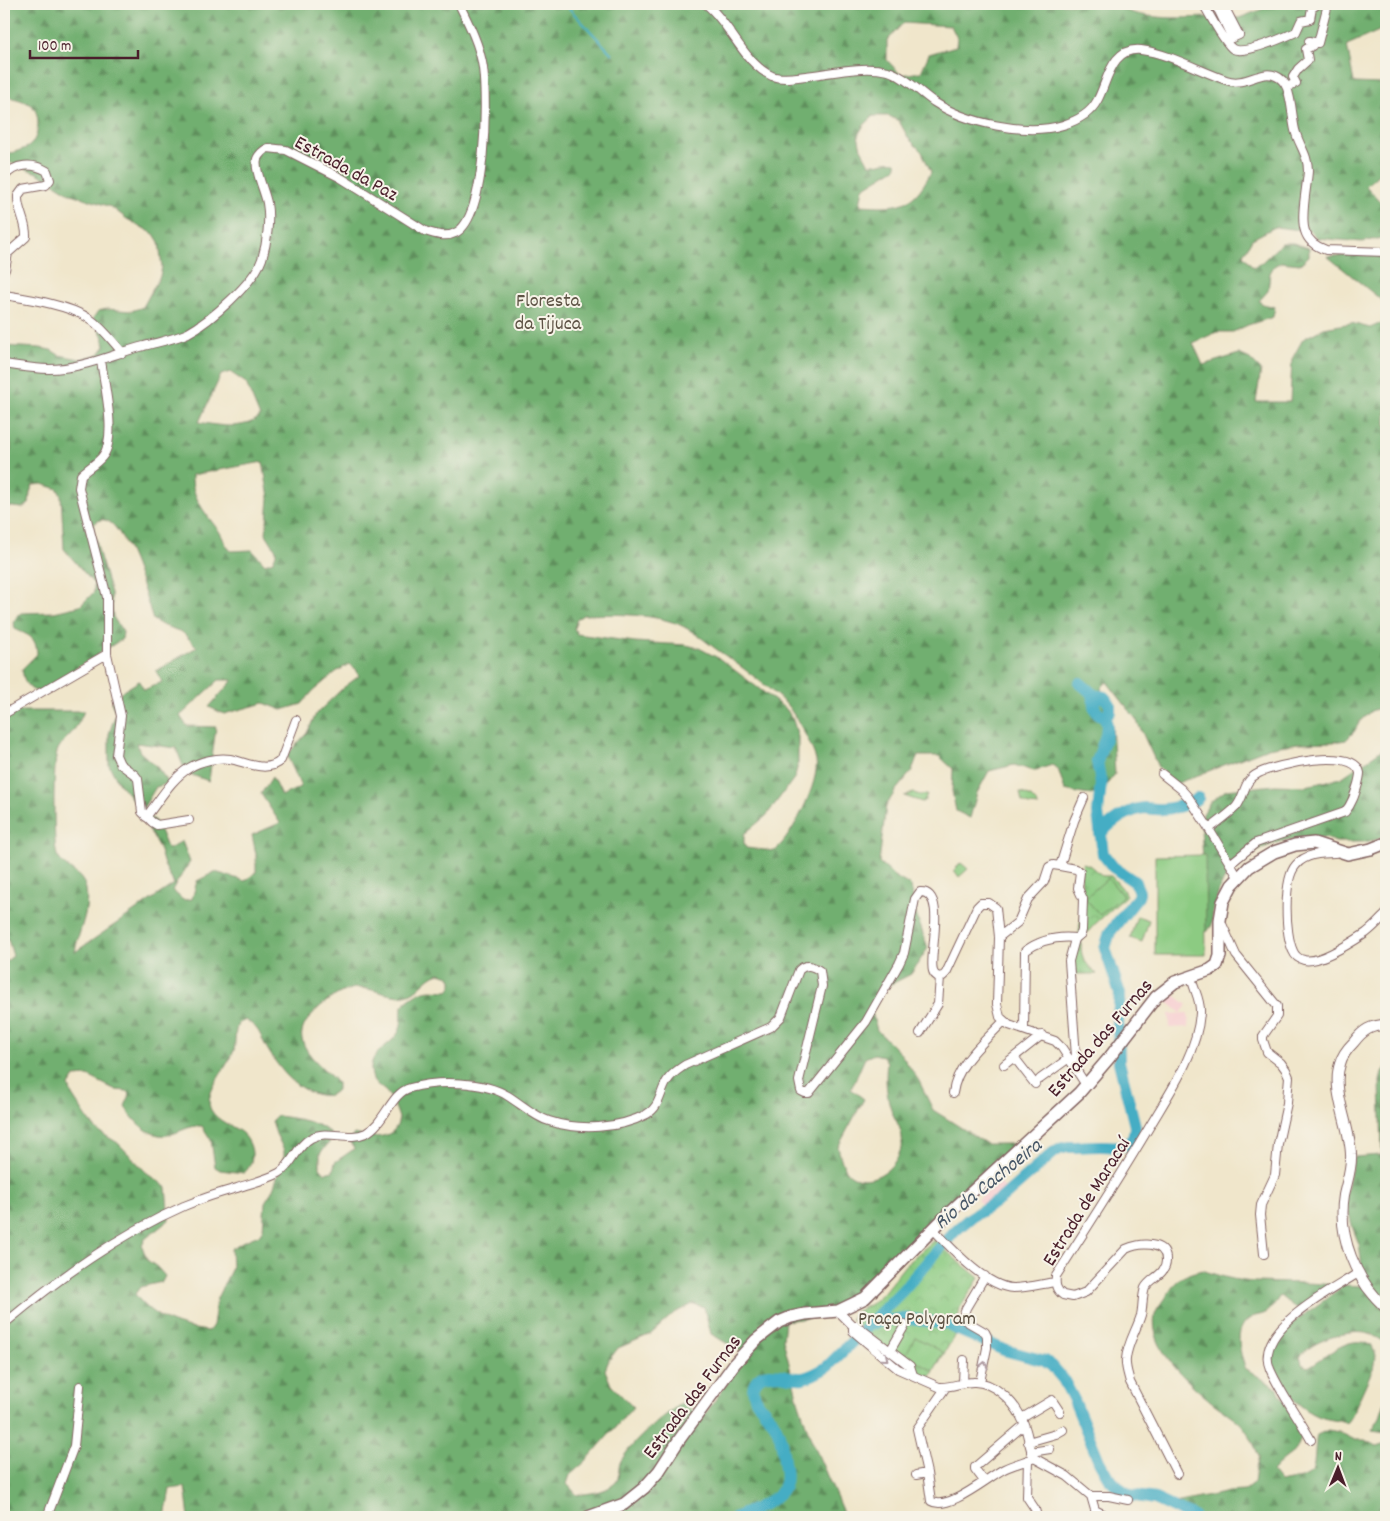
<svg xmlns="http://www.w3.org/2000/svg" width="1390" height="1521" font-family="Dekko,sans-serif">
<defs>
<pattern id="forest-firs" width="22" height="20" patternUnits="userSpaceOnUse" patternTransform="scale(1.25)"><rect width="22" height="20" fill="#71af70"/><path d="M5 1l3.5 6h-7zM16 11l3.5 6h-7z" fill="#5f8e5c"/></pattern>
<pattern id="park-crowns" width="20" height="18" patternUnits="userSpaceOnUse" patternTransform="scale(1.25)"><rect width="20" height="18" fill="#8ccb82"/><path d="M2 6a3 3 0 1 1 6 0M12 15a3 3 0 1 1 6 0" fill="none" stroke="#7aae70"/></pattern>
</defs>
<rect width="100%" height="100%" fill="#f7f3e8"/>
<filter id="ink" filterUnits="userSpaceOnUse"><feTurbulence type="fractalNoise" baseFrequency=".02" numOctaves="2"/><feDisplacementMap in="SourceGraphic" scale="10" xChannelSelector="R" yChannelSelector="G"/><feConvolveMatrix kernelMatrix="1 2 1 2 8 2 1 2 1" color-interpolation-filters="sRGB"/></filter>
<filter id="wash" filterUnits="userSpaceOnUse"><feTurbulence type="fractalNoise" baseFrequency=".0096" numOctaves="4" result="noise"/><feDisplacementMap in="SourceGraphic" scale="20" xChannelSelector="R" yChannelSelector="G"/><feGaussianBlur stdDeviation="1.12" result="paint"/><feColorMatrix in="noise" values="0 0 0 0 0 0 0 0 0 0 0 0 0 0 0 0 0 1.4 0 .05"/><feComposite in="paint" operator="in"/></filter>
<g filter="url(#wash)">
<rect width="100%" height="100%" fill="#f0e6cb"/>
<path fill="#f7cfd1" d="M1172 993 1187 1005 1181 1013 1165 1000Z
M1188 1013 1189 1027 1170 1028 1169 1014Z
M999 1182 1008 1191 984 1207 977 1200Z"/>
<path fill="url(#forest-firs)" stroke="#5e674e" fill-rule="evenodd" d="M4 4H1112C1140 21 1179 18 1210 17L1215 22 1223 18H1239L1276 4H1375L1384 7 1386 13V24L1379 31 1347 45 1354 83 1382 84 1386 89V167L1366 186 1386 208V237L1362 242 1317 238 1310 231 1275 227 1252 239 1243 255 1253 267 1262 262 1282 243H1293L1309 248V256L1300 264 1281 262 1274 266 1270 273 1268 291 1259 301 1263 304 1275 307 1273 317 1248 325 1233 332H1217L1193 343 1203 365 1239 354 1250 359 1261 370 1256 402H1290L1292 359 1303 339 1324 328 1351 323 1370 328 1386 321V706L1371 711 1360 721 1354 732 1346 740 1333 742 1298 743 1268 748 1175 784 1158 767 1136 719 1107 682 1101 688 1112 726 1115 774C1096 799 1095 797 1065 790L1058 769 1052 765 1034 771 1014 765 989 771 977 793 970 818 956 811 952 791 953 769 939 756H918L911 772 896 790 886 806 879 862 894 876 911 886 916 914 928 948 911 974 884 988 872 1012 877 1030 901 1054 919 1081 933 1110 987 1144H1014L837 1314 785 1321 783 1339 798 1400 809 1434 845 1517H189L185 1487 170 1489 165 1517H4V963L13 956 4 926V906L6 897 4 886V827L7 820V764L4 755V716L11 711H84C81 718 78 725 73 731 68 738 60 743 57 752 53 763 53 845 57 855 63 869 83 872 86 889 90 913 78 931 75 952L174 884 164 865 159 848 132 799 118 782 109 765V734L116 713 111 702 123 691 139 681 144 690 162 682 156 671 197 647 182 632 162 625 153 620C147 602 124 515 101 520 96 521 95 523 93 527L100 557 111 593 113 617 123 632 122 639 39 692C26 689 24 681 22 669L37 654C36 636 29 636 15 629 13 622 15 617 21 613L54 612 80 606 94 592V584L64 549 61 496 58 489 42 484 33 485 30 492 29 504 22 508 4 506V466L11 450V443L9 441H4V346L40 348 51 350 59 355 80 359 99 354 105 346 102 335 93 318 98 311 107 309 131 311 143 307 160 276 162 267 159 242 154 234 127 219 111 207 71 194 37 173 6 161V155C13 152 22 150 28 147 39 140 41 116 33 107 27 101 12 97 4 97ZM903 23 951 26 957 38 956 46 929 54 921 72 901 75 887 60V41ZM874 116H889L899 121 909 139 922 152 931 172C912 209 899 207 860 205L863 188 897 167 896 162C886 160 878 165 869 164L861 149 858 135 864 125ZM230 372 246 383 260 417C243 430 219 426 199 422L221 375ZM263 462 269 498 266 534 276 550V554L273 561 265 564 252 550 231 551C225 545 223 537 219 531 206 514 191 497 192 475ZM583 615C613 614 649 613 678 624 692 630 704 640 716 649 739 665 764 683 785 703 794 712 813 747 816 760 820 782 792 836 775 851L746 848 744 843V834L766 816 795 777 798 763V737L793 720 787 710 720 659 699 648 686 645 635 642 577 634 574 628 577 619ZM349 664 356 669 359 676 343 688 316 714 307 733 287 755 301 787 281 796 272 777 261 794 280 823 252 835 256 854V872L245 881 215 872 197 881 192 899 183 900 172 890 190 862 182 841 168 850 157 823 142 810 156 787 169 783 157 767 140 752 136 743 176 748 186 773 209 781 216 727 187 726 180 716 219 680H233L209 707 224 714 264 703 282 710 302 704 313 691 336 672ZM439 973 450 976 452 980V986L448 991C442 991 437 990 431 990 420 990 409 999 402 1006 401 1014 403 1026 398 1033 389 1048 366 1052 372 1076 374 1085 382 1087 387 1093 393 1100 396 1109 399 1118 396 1141 372 1138 354 1134L349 1141 354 1149 335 1162 333 1171 325 1173 320 1167V1153L329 1143 331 1134C318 1121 295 1118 277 1116L272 1121 276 1134 284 1150V1160L272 1191 265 1202 263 1229 259 1235 242 1242 231 1249 232 1268 217 1298 213 1325 209 1331C180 1328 153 1319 135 1294L140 1287 162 1282 165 1276 157 1267 147 1260 142 1246 145 1239 169 1220 166 1187 146 1172 118 1143 98 1131 89 1121 72 1095 69 1086 75 1077 88 1076 116 1090 126 1091 130 1095 125 1106C133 1121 149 1138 168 1135 181 1132 189 1125 202 1126L211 1140 215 1167 220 1170 244 1173C256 1162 254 1144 242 1133 232 1125 218 1122 211 1110 202 1093 229 1066 234 1050 236 1042 234 1032 238 1024L245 1020C261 1028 260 1037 268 1050 280 1070 296 1090 319 1095 327 1096 331 1096 337 1090V1083C326 1069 306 1057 302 1039 297 1019 338 989 356 988 373 987 388 998 405 995 419 993 425 977 439 973ZM874 1054 883 1056 887 1062C885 1079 886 1096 892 1112 895 1120 901 1127 902 1137 904 1161 878 1186 854 1177 843 1172 841 1158 838 1147L864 1099 851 1089 865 1058ZM693 1304 704 1307 711 1334 747 1355 703 1417 681 1403C660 1420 637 1436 622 1459 616 1467 622 1478 614 1484 604 1493 589 1493 577 1495L567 1484 570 1475 586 1461 633 1407 611 1385 605 1370 609 1360 618 1348 651 1334 674 1313Z
M1386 255V307L1385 303 1327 256Z
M1386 747V834L1379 839 1364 842H1336L1326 838 1286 840 1270 845 1251 854 1233 865 1220 887 1213 912 1212 925 1207 932 1205 928 1203 859 1201 828 1203 814 1210 802 1226 790 1275 785 1306 786 1341 778Z
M1386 1067V1343C1380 1339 1372 1334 1365 1333 1347 1330 1310 1341 1300 1357L1302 1364 1308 1367C1327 1357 1348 1333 1371 1345L1376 1355 1375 1364 1351 1417 1346 1423C1338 1420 1328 1420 1320 1417 1301 1409 1288 1396 1278 1378 1276 1374 1272 1370 1272 1365 1271 1353 1276 1341 1283 1333 1299 1315 1325 1302 1343 1285L1364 1286 1369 1281 1362 1267 1359 1244 1353 1229 1345 1199 1354 1157 1382 1155 1380 1081 1382 1073Z
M1202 1270C1219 1276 1237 1281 1255 1282 1282 1283 1306 1282 1333 1285L1297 1309 1280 1296C1276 1301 1272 1309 1267 1312 1263 1315 1257 1315 1252 1317 1232 1328 1240 1351 1245 1368L1278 1389 1290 1413 1297 1420 1303 1434 1296 1450 1283 1460 1272 1472 1280 1482 1301 1478 1312 1472C1316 1460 1314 1448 1317 1435L1328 1430 1339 1432 1355 1440H1365L1376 1446 1386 1443V1517H1190L1166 1501 1175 1503 1229 1492 1244 1491 1254 1483 1256 1468 1259 1457C1255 1446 1249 1433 1241 1424 1233 1416 1222 1410 1213 1403 1190 1384 1148 1349 1155 1315 1156 1310 1162 1303 1165 1299 1178 1278 1178 1277 1202 1270Z
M1386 1399V1432L1372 1430 1380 1417Z"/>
<path fill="url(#park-crowns)" stroke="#6b7556" d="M1020 792 1031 797 1039 806 1029 805 1022 802Z
M914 793 920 795H927L925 800 922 802 904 796Z
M961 863 968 869 959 877 954 870Z
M1083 863 1089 865 1103 876H1111L1122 888 1126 896 1094 925 1088 932 1083 935C1078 953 1083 962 1097 974H1069C1075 949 1082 924 1082 898 1083 885 1079 875 1083 863Z
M934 1240 937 1241 952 1256 979 1278 960 1308 958 1319 964 1326 985 1338V1346L956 1333 930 1378 928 1379 916 1372 851 1319 855 1312 871 1304 883 1293 906 1264Z"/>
<path fill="#8ccb82" stroke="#6b7556" d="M1205 855 1206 955H1155V856Z
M1108 878 1123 896 1100 915 1085 898Z
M1137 916 1149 920 1142 942 1130 938Z
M915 1337 943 1352 934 1371 905 1356Z"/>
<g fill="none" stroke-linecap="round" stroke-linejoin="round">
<path stroke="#45adc4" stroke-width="2" d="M565 4 612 54"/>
<path stroke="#45adc4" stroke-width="12" d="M1094 695 1104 697 1110 704V712L1105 717
M1100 834C1111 822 1128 810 1144 808 1148 808 1152 809 1156 809 1169 810 1187 806 1198 798
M869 1325C901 1316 910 1318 942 1324
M952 1327 1004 1350 1045 1361 1052 1366 1063 1379 1074 1400 1099 1461 1108 1477 1118 1487 1130 1495 1155 1499 1194 1517
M736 1517C751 1511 781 1500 785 1483 787 1476 785 1468 784 1461 783 1452 782 1442 779 1434 778 1430 775 1425 773 1421 766 1411 746 1395 756 1381 766 1366 789 1380 803 1378 812 1376 819 1372 827 1367L902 1291 955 1231 970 1218 1002 1198 1053 1153 1059 1149 1068 1147C1079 1147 1090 1146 1100 1146 1118 1146 1134 1152 1135 1126L1119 1062 1118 1016 1120 994 1105 948 1110 932 1138 897 1139 892 1135 882 1113 867 1103 854 1098 813 1101 783 1097 762 1106 735 1107 725 1105 717C1094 713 1093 707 1094 695L1080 683"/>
</g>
</g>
<g filter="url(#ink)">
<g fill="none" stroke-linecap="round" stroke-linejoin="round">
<defs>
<path id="minor" d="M706 4C730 23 744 64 772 76 783 80 796 77 806 76 832 73 862 65 888 71 903 75 921 93 934 102 966 123 1026 136 1063 125 1076 121 1090 114 1097 101 1108 82 1110 47 1141 50 1167 53 1200 71 1226 80 1246 87 1260 69 1276 76 1281 78 1285 83 1287 88 1292 101 1292 117 1295 130 1299 146 1308 154 1308 171 1307 187 1300 217 1305 231 1308 241 1317 247 1326 250L1386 252
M1208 4 1205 7C1210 16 1226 45 1233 49 1244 55 1285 37 1296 32L1301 21 1310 19 1312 8 1318 4
M1213 4 1219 11 1232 38 1239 35 1223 4
M1287 87 1296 83 1293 77 1298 69 1308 60 1306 49 1312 46 1309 41 1318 43 1328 4
M4 177C15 163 33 163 47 171L50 180 46 185 23 189 18 196C17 210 27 222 26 237L8 253 5 270
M4 295C29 299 70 305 90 319 103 328 113 342 123 353
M101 360C104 384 118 439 102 457 96 464 87 469 81 475L79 488 107 597V654L121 716 116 755 120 764 135 775 138 779 142 812 152 822 157 825 189 820
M4 364C18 366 34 369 49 369 83 369 112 354 144 346 158 342 175 339 188 333 210 321 254 283 262 259 267 243 270 220 267 203 265 192 254 169 257 159 259 154 264 150 268 148L286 150 341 178 425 231C434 234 446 238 455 233 487 219 487 99 483 68 480 46 469 24 459 4
M4 714 107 654
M1162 774 1181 789 1189 798 1206 824 1238 877
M146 817C159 801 171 779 189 768 200 761 218 757 230 759 246 762 267 774 281 760L296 720
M1209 829C1218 822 1228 815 1236 807 1246 795 1242 781 1259 773 1276 765 1355 746 1360 773 1360 776 1359 780 1358 784 1355 794 1352 804 1345 812L1256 843 1230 864
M1335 853C1321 853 1305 854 1296 865 1283 879 1285 934 1293 951 1295 956 1299 959 1304 960 1319 964 1354 941 1366 933 1374 927 1380 920 1386 914
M1060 866 1076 869 1080 872 1078 888 1083 899 1082 930 1081 934 1075 939 1069 961 1077 1070
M1222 924 1236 955 1277 1006V1016L1263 1036V1040L1267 1052 1281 1063 1286 1070 1289 1077 1288 1088 1287 1103 1278 1144 1275 1175 1261 1205 1260 1215 1264 1254
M999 937 1018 922 1028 899 1044 882 1049 867 1053 865 1060 866 1074 821 1084 798
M1024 1030 1025 951C1040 940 1058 936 1076 938
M920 1033 938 1004 940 977
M1014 1057 1035 1084
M1004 1065 1042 1035
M1040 1079 1069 1058
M953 1093C957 1063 984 1042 1004 1021
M933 1229C951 1248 986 1287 1013 1288 1026 1288 1042 1284 1055 1282
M838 1311 853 1326H857L910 1366 913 1375
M4 1324C59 1278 118 1235 184 1206 201 1199 219 1193 237 1188 251 1183 266 1180 279 1173 293 1165 296 1146 311 1138 327 1129 349 1141 366 1133 385 1123 391 1093 410 1088 438 1080 484 1081 508 1096 521 1104 535 1117 549 1121 579 1131 619 1129 647 1114 660 1107 660 1092 667 1081 672 1073 678 1070 685 1065L771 1027 781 1017 799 970C806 963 813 966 820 971L822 986 799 1081 801 1091 805 1093H809L866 1022 899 964 904 953 915 899 920 892C948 891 928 956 933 971 934 975 936 975 938 977L943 976 946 973 977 907 981 903H989L996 908 999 937 997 1004 1000 1017 1009 1025 1055 1041 1062 1048 1086 1085
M853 1326V1331L860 1337 898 1369 939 1387C951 1388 962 1382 973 1382 993 1381 1013 1401 1021 1417 1028 1430 1028 1445 1034 1458L1067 1476 1091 1496
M890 1351 905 1325
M980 1382 987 1348V1336L985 1332 966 1321 963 1316 966 1308 985 1276
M963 1383 964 1360
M946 1387 917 1429 927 1473 931 1501C948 1512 988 1477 1004 1469 1014 1464 1024 1462 1034 1458
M1022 1418 1052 1400 1060 1412
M1311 1440C1298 1416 1281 1394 1270 1369 1253 1329 1331 1291 1358 1273
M1028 1442 1056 1434 1063 1430
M1031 1452 1050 1449
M1028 1460 1027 1497 1035 1509 1037 1517
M1177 1474 1130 1382C1128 1374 1125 1366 1126 1359 1127 1344 1137 1329 1141 1315 1143 1307 1142 1296 1145 1288 1150 1278 1166 1275 1166 1261 1167 1240 1138 1243 1126 1249L1086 1292 1073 1297 1063 1295C1056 1290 1055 1285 1056 1276 1087 1228 1118 1180 1147 1131 1168 1095 1197 1055 1200 1013 1201 999 1193 989 1191 976
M916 1475 927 1473
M984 1481 975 1469V1467L1024 1425
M1091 1496H1109L1128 1500
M1091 1496 1095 1510 1109 1517
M47 1517 74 1446 80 1386"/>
<path id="tertiary" d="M1386 1025C1371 1025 1363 1030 1354 1042 1348 1048 1342 1055 1340 1064 1331 1090 1350 1126 1351 1154 1352 1168 1347 1181 1344 1195 1337 1237 1356 1281 1386 1308"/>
<path id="secondary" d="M588 1517 624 1504 644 1488 659 1471 679 1440 735 1363 756 1340 779 1322 791 1317 805 1314 838 1311 865 1298 949 1213 1079 1093 1109 1058 1156 997 1175 982 1210 970 1217 965 1220 956V920L1223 902 1232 885 1249 867 1274 852 1295 845 1314 843 1348 854 1371 849 1386 843"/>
</defs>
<use href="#minor" stroke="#846563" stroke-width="10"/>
<use href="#tertiary" stroke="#846563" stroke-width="12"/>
<use href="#secondary" stroke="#846563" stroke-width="14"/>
<use href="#minor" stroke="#fff" stroke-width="8"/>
<use href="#tertiary" stroke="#fff" stroke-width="10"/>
<use href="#secondary" stroke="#fff" stroke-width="11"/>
</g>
<defs><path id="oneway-chevron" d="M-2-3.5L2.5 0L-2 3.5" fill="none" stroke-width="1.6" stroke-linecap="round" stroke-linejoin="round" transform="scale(1.25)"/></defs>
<g stroke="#ae9aa0">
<use href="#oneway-chevron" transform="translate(885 1358) rotate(39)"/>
<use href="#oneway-chevron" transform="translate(984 1365) rotate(-78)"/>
</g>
</g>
<g text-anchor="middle" stroke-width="4" stroke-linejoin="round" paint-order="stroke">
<g font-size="20" fill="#4a1f2b" stroke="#f7f3e8">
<text transform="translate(347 167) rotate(29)" y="7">Estrada da Paz</text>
<text transform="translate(1099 1037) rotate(-49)" y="7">Estrada das Furnas</text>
<text transform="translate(1085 1201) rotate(-58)" y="7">Estrada de Maracaí</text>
<text transform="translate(691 1396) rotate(-53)" y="7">Estrada das Furnas</text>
</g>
<g font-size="20" fill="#5e5345" stroke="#f7f3e8">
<text x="548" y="306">Floresta<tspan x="548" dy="23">da Tijuca</tspan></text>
<text x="917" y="1324">Praça Polygram</text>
</g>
<g font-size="21" font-style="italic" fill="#485868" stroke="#f7f3e8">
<text transform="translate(987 1183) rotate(-39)" y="7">Rio da Cachoeira</text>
</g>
</g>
<rect width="1390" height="1521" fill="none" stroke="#f7f3e8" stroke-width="20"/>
<g transform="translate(1338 1468) rotate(1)" stroke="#f7f3e8" stroke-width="4" paint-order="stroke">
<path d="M0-4L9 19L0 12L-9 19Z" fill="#4a1f2b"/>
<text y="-8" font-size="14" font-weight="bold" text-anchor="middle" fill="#4a1f2b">N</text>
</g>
<path d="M30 50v8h108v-8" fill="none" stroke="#4a1f2b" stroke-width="2.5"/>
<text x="38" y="50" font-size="15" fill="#4a1f2b" stroke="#f7f3e8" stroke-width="4" paint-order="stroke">100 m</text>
</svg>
